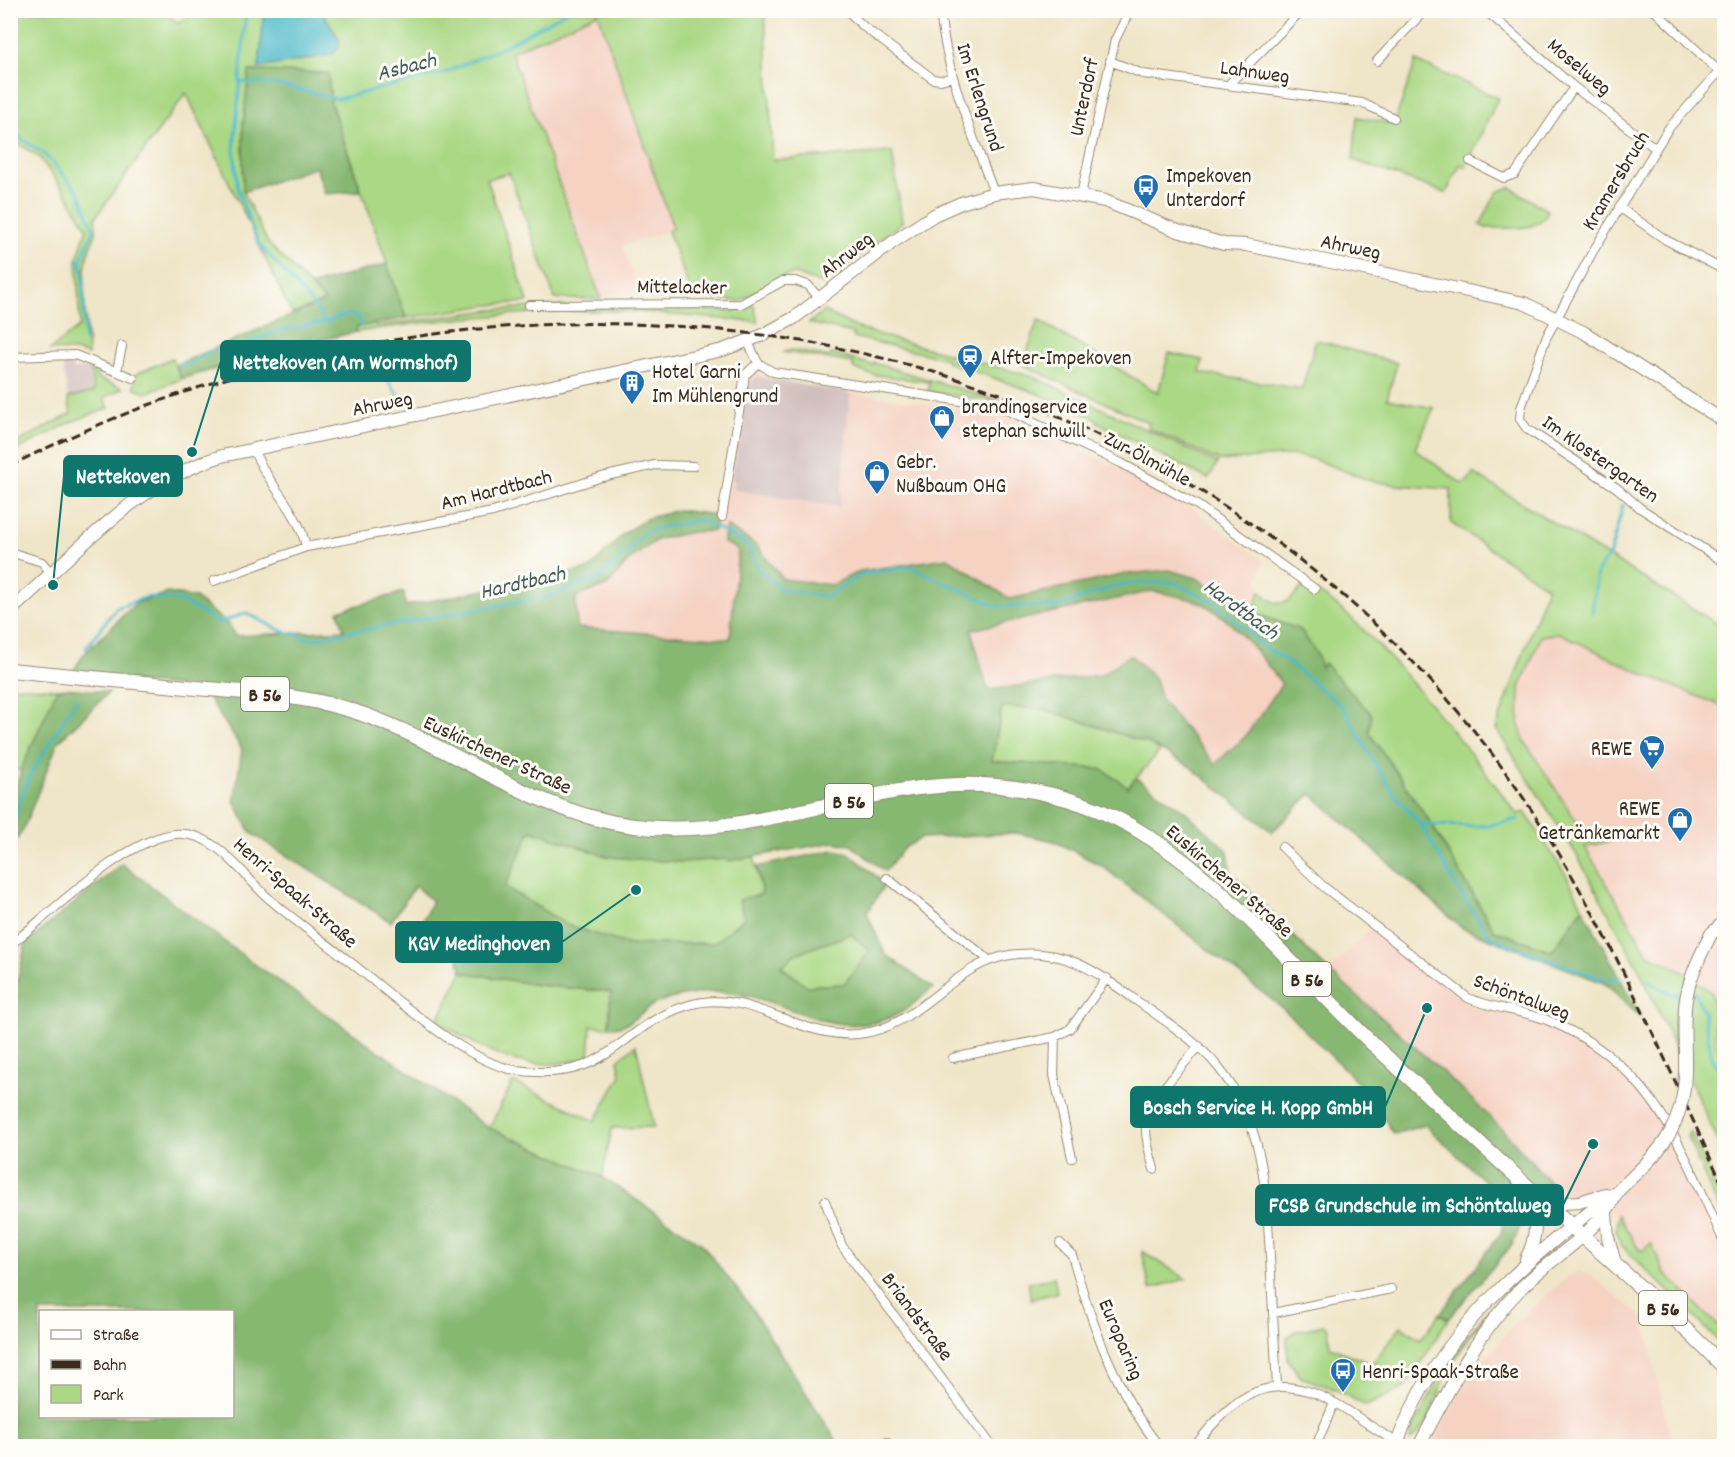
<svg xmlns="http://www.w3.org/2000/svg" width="1735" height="1457" font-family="Dekko,sans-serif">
<rect width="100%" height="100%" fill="#fdfcf7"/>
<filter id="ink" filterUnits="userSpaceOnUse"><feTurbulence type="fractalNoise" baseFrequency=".0167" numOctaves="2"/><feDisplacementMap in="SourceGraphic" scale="12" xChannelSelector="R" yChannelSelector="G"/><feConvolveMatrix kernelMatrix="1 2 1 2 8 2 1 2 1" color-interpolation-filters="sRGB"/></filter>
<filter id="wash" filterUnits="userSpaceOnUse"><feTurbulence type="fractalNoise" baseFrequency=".008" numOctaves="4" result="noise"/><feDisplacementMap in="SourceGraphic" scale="24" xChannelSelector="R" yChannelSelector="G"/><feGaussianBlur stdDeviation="1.35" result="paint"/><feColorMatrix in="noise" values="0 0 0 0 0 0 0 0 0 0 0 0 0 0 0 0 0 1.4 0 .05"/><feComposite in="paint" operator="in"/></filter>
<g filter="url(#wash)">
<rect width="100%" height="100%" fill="#efe5c8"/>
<path fill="#f5d2c2" d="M598 13 673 229 622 246 641 296 624 291 601 299 511 51Z
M750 371 784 383 1005 415 1114 465 1191 508 1264 561 1258 580 1260 591 1253 613 1126 574 1010 599 948 558 860 571 832 585 783 579 756 545 726 527 723 542 738 549 730 639 577 628 576 597 608 585 628 561 658 539 692 532 714 531 716 515H722Z
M1153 591 1203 604 1222 616 1260 655 1282 684 1246 736 1215 764 1161 700 1154 677 1101 675 987 690 970 630Z
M1559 633 1645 675 1724 707V1055L1716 1044 1712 993 1681 970 1649 954 1584 847 1610 841 1582 830 1525 742 1519 725 1520 688 1541 636Z
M1370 929 1476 1008 1536 1019 1594 1047 1639 1095 1668 1131 1724 1259V1332L1663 1271 1651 1244 1644 1250 1639 1251 1617 1215 1556 1190 1535 1164 1438 1066 1329 971Z
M1579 1271 1593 1277 1644 1318 1672 1446H1431L1470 1376 1515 1323 1568 1276Z"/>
<path fill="#d1bfbd" d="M69 359 72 370 89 367 94 393 68 398 62 361Z
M757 377 850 393 840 507 734 490 735 481 732 479 746 392 750 383Z"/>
<path fill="#aad885" stroke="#728152" stroke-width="1.5" d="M10 11H163L178 23 190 16 193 11H264L259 68 339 39 322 11H765L773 160 892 152 902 222 823 284 794 274 780 277 741 301 693 298 668 231 673 228 598 13 511 52 601 299H555L509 173 487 179 528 302 488 305 406 318 331 104 328 73 249 71 243 125V192L268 243 325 301 292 314 186 93 95 218C100 237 91 240 87 257 81 285 87 326 88 355L75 351 50 350 80 326 77 259 87 228 66 193 39 157 11 139Z
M1416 61 1498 98 1466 167 1460 165 1446 193 1353 160 1357 117 1394 124Z
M1510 187 1548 211C1539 234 1508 227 1486 228L1480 225 1497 192Z
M754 305 758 322C709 319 661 312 612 311 526 310 441 319 356 332L357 327 373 324 376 326 491 310 554 306 734 311Z
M824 311 855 327 883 336 1034 377 1218 463 1208 479 1097 422V419L1031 391 947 362V359L853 337V333L809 323Z
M1038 320 1158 393 1169 353 1203 360 1200 373 1302 389 1316 340 1397 363 1387 399 1434 408 1415 449 1462 484 1468 481 1473 473 1724 628V707L1645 675 1559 633 1541 636 1520 688 1519 725 1525 742 1582 830 1611 841 1585 847 1648 954 1681 970 1712 993 1716 1044 1724 1055V1154L1638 967 1575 852 1496 729 1547 587 1451 523V489L1397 485 1368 480 1313 459 1292 455 1220 461 1148 428 1149 423 1023 365Z
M431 339 344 364 231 382 304 363Z
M793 350 830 357 831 354 873 365 874 363 1002 402 928 392 929 382 869 374 853 368V363L783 352Z
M172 358 181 379 146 393 134 387 136 374Z
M90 363 99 379 123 388 104 398 109 408 73 421 11 453V446L71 414 68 398 94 392Z
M1302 587C1345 587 1488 775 1517 814L1525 812 1568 878 1583 908 1552 951 1494 930 1428 819 1368 732 1321 669 1301 630 1253 613 1260 591C1277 609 1288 606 1302 587Z
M11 686 57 689 21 770 11 769Z
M1002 707 1044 709 1150 744 1160 751 1128 787 1101 769 992 761Z
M531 830 609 857 681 862 727 859 730 861 754 856 762 894 744 918 714 943 629 945 567 925 505 887Z
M852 934 871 952 844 984 807 986 781 966 795 954Z
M462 972 538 985 611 992 609 1027 591 1026 589 1057C525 1076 491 1054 437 1021Z
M636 1045 654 1127 612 1128 602 1177 489 1128 513 1082 595 1121 621 1075 618 1060Z
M1690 1131 1724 1205V1220L1687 1137Z
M1618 1215 1639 1250H1644L1651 1243 1664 1272 1724 1332V1346L1622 1246 1616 1230Z
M1142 1251 1186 1279 1150 1289Z
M1530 1269C1497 1301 1462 1339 1444 1381 1437 1396 1426 1434 1410 1440 1409 1431 1418 1419 1422 1411 1451 1351 1482 1313 1530 1269Z
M1054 1277 1057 1293 1031 1299 1028 1283Z
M1440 1314 1448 1319 1406 1387 1366 1406 1337 1390 1301 1377 1288 1360 1287 1338 1296 1331 1324 1325 1328 1328 1330 1347 1372 1364 1401 1326 1421 1339Z"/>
<path fill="#87b872" stroke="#617148" stroke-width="1.5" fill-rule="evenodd" d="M249 71 328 73 331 104 361 191 325 194 316 167 243 192V125Z
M387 264 406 318 357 327 356 332 293 346 181 379 176 365 325 301 309 286Z
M678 510 716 515 714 531 692 532 658 539 628 561 608 585 576 597 577 628 730 639 738 550 723 542 726 526 756 545 783 579 832 585 860 571 948 558 1010 599 1126 574 1169 570 1197 578 1246 610 1301 630 1317 654 1321 668 1324 663 1372 715 1369 732 1428 819 1494 930 1552 951 1583 908 1641 1018 1606 984 1462 928 1311 794 1272 832 1189 766 1150 744 1044 709 1002 707 992 761 1101 769 1128 787 1136 778 1185 811 1228 851 1231 872C1264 905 1296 940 1330 972 1408 1042 1490 1108 1556 1190L1519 1215 1521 1225 1512 1245 1448 1319 1440 1314 1501 1233 1504 1219 1495 1191 1425 1125 1394 1134 1366 1090 1282 1008 1102 866 1054 841 1016 833 921 838 904 848 885 871 851 845 834 842 729 861 726 859 681 862 609 857 531 830 505 887 567 925 629 945 714 943 744 918 739 900 762 894 757 867 834 850 849 853 885 884 867 913 885 954 933 988C922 996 911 1007 900 1013 827 1051 776 983 701 993 687 995 665 998 653 1005 635 1016 631 1027 609 1027L611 992 538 985 462 972 456 947 420 926 432 901 415 886 391 922 251 833 234 801 242 749 202 688 70 676 84 654 136 603 168 593 195 598 229 625 235 636 344 630 338 611 404 592 405 606 590 569 623 534 646 519ZM1153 591C1169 595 1188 597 1203 604 1231 617 1264 660 1282 684L1246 736 1215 764 1161 700 1154 677 1130 655 1101 675 988 690 971 630ZM851 934 870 951 844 984 807 986 781 967 795 954Z
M67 688 109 692 58 742 23 830 11 848V802L21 770 57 689Z
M122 864 254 964 489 1128 602 1177 702 1244 750 1306 840 1446H11V997L17 983 26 943ZM40 1312H232V1416H40Z"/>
<path fill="#4cb9c8" stroke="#447273" stroke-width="1.5" d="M264 11H322L339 39V48L331 55 259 68Z"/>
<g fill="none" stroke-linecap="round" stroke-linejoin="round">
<path stroke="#4cb9c8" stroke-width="3" d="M246 10 234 149 238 190 258 243 317 309 325 322 348 314 359 317 362 326
M240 82 275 84 338 99 447 72 507 45 569 10
M10 131 45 155 79 192 94 230 80 261 83 272 85 341
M370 352C377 373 394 384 403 403
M180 365 191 363 211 351 251 342 283 330 324 322
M1592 613 1597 572 1610 554 1623 505
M86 648 116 608 148 597 182 601 219 623 246 613 282 631 312 639 551 596 601 577 649 530 701 520 748 545 757 567 780 589 827 597 862 574 911 567 996 606 1056 607 1122 584 1173 582 1214 602 1267 649 1287 661 1343 707 1376 766 1395 795 1421 825 1458 889 1489 936 1532 954 1603 979H1620
M1422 825 1486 826 1518 819
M10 829 29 777 77 699
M1648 981 1672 994 1685 993
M1691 993H1695L1703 1011 1712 1058 1724 1076"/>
</g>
</g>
<g filter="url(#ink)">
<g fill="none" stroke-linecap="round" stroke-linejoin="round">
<defs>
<path id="street" d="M847 10 864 27 933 79 941 80 952 77
M940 10C946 74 972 133 994 193
M1485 10 1574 87 1655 148
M1654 10 1724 76
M1110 61 1143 74 1362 103 1394 118
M1377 61 1425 10
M1719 72 1668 129 1592 253 1546 338 1521 408 1520 419 1527 429 1617 488 1640 508 1724 562
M1228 85 1302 10
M1470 161 1504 178 1515 174 1574 87
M1081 195 1115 40 1130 10
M1619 207 1666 240 1724 270
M529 305 741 304 783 281H795L808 285 820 299
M748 342 758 363 773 372 1000 407 1121 463 1197 505 1315 589
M10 357 75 355 133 378
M117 371 122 346
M253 449C267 484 299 510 306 547
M722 517 745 375 758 363
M10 552 42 562 52 574
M214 581 306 547 493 512 602 477 655 465 693 466
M1282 847 1324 887 1468 998C1494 1009 1521 1010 1547 1020 1654 1063 1681 1147 1724 1242
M887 878 989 960
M10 945C52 913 124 839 175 834 214 830 241 873 266 896 292 919 321 939 349 961 389 992 466 1063 515 1070 612 1084 614 1028 689 1005 750 987 798 1040 858 1034 920 1028 951 964 1010 955 1065 947 1095 971 1137 1001 1165 1021 1196 1040 1218 1067 1264 1123 1266 1188 1270 1256 1272 1300 1275 1344 1277 1387
M1055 1037 1054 1075 1072 1158
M953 1058 1055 1037 1070 1029 1107 978
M1154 1169C1150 1154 1145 1139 1146 1123 1148 1100 1184 1065 1199 1046
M825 1201 842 1246 992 1446
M1060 1243 1072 1255C1091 1322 1115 1391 1159 1446
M1273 1313 1391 1289
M887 1442 890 1446
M1195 1446C1234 1394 1272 1368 1335 1403 1359 1416 1380 1435 1405 1446
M1316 1446 1334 1403"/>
<path id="secondary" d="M10 611C74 555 138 481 222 456L723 350 763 335 794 318 893 242 934 215 961 203 994 193 1034 188 1105 201 1178 231 1224 244 1246 245 1321 260 1524 303 1585 333 1724 421
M1711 934 1724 922
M1547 1204 1579 1202 1606 1194
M1606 1214 1608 1237 1615 1263
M1526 1259C1539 1235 1536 1215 1530 1189
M1396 1446C1435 1334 1527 1258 1619 1190
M1419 1446C1448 1391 1476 1335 1520 1289 1552 1256 1597 1235 1617 1193"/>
<path id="primary" d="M10 670C73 676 135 682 197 688 252 693 310 695 362 714 456 747 533 813 634 826 763 843 886 768 1015 788 1060 794 1105 809 1144 834 1233 889 1300 976 1376 1047 1426 1094 1477 1141 1528 1187 1594 1247 1662 1304 1724 1367"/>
</defs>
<use href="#street" stroke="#958873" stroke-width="10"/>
<use href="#secondary" stroke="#958873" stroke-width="14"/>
<use href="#primary" stroke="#958873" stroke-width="16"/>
<use href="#street" stroke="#fff" stroke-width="8"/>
<use href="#secondary" stroke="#fff" stroke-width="12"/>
<use href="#primary" stroke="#fff" stroke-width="14"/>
<path stroke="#3b2a1e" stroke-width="3" stroke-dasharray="9 4.5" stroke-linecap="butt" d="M10 466C497 217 1106 290 1466 721 1581 860 1649 1026 1724 1188"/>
<defs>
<path id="secondary-bridge" d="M1619 1190C1637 1172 1659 1154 1671 1131 1693 1088 1682 1052 1685 1008 1687 981 1699 958 1711 934"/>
</defs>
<use href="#secondary-bridge" stroke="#958873" stroke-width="14" stroke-linecap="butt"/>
<use href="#secondary-bridge" stroke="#fff" stroke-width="12"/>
</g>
</g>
<defs>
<symbol id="bus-pin" viewBox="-11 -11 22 30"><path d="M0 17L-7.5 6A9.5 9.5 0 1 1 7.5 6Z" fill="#1f6fb2" stroke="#fdfcf7"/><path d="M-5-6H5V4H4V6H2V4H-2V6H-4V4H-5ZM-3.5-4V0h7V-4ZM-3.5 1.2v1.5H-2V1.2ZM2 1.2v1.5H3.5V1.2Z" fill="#fff"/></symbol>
<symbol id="station-pin" viewBox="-11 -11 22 30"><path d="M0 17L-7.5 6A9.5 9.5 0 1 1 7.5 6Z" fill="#1f6fb2" stroke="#fdfcf7"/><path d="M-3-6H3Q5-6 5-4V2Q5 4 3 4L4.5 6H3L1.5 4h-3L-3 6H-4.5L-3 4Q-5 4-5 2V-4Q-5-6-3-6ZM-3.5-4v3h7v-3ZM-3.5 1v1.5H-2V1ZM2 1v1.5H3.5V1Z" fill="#fff"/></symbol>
<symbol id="building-pin" viewBox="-11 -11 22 30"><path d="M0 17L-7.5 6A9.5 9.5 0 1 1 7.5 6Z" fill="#1f6fb2" stroke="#fdfcf7"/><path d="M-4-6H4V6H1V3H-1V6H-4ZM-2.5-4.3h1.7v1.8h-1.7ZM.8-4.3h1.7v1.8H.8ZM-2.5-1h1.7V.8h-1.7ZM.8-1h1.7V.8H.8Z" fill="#fff"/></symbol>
<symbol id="shop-pin" viewBox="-11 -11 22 30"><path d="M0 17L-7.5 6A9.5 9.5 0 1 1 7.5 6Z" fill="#1f6fb2" stroke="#fdfcf7"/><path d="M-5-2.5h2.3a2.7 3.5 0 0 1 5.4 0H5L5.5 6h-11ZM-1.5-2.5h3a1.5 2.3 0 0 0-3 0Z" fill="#fff"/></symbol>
<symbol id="supermarket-pin" viewBox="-11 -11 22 30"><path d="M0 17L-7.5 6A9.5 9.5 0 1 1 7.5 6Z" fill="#1f6fb2" stroke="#fdfcf7"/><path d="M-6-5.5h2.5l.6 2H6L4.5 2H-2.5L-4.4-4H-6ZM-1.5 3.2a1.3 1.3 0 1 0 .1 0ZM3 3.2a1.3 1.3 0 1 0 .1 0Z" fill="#fff"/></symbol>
</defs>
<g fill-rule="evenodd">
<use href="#bus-pin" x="1131" y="172" width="30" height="40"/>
<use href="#station-pin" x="955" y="342" width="30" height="40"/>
<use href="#building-pin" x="617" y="368" width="30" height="40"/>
<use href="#shop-pin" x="927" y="403" width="30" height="40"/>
<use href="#shop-pin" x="862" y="458" width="30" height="40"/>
<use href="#supermarket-pin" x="1637" y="733" width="30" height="40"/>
<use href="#shop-pin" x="1665" y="805" width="30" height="40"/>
<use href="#bus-pin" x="1328" y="1356" width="30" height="40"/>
</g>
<g text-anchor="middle" stroke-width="6" stroke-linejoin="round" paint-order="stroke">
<g fill="#fdfcf7" stroke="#75695f" stroke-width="1.5">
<rect x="241" y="677" width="48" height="34" rx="4.5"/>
<rect x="825" y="784" width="48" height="34" rx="4.5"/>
<rect x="1283" y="962" width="48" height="34" rx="4.5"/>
<rect x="1639" y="1291" width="48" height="34" rx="4.5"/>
</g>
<g font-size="20" font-weight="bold" fill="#3b2a1e">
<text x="265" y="701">B 56</text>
<text x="849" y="808">B 56</text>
<text x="1307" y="986">B 56</text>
<text x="1663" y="1315">B 56</text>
</g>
<g font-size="21" fill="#3b2a1e" stroke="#fdfcf7">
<text transform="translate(1580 66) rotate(40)" y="7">Moselweg</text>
<text transform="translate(1255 71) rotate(8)" y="7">Lahnweg</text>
<text transform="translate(981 97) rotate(72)" y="7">Im Erlengrund</text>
<text transform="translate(1083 97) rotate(-78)" y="7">Unterdorf</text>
<text transform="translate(1615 180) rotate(-59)" y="7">Kramersbruch</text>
<text transform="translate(1351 246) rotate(12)" y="7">Ahrweg</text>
<text transform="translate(846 254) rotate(-38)" y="7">Ahrweg</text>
<text transform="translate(682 286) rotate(1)" y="7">Mittelacker</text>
<text transform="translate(382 403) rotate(-11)" y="7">Ahrweg</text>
<text transform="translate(1148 458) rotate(28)" y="7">Zur Ölmühle</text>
<text transform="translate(1601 458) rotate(35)" y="7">Im Klostergarten</text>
<text transform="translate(496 489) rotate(-14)" y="7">Am Hardtbach</text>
<text transform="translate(498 754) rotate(25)" y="7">Euskirchener Straße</text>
<text transform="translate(1230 880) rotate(41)" y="7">Euskirchener Straße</text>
<text transform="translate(296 892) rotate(41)" y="7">Henri-Spaak-Straße</text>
<text transform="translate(1522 996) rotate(20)" y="7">Schöntalweg</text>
<text transform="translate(918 1316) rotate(53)" y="7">Briandstraße</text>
<text transform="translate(1122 1339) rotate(67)" y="7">Europaring</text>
</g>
<g font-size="21" fill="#3b2a1e" stroke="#fdfcf7" text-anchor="start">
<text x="1166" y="182">Impekoven<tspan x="1166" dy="24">Unterdorf</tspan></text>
<text x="990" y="364">Alfter-Impekoven</text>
<text x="652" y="378">Hotel Garni<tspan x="652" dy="24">Im Mühlengrund</tspan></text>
<text x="962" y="413">brandingservice<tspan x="962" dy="24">stephan schwill</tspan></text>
<text x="896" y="468">Gebr.<tspan x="896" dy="24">Nußbaum OHG</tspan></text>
<text x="1632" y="755" text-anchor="end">REWE</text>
<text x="1660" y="815" text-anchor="end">REWE<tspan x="1660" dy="24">Getränkemarkt</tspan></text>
<text x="1362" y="1378">Henri-Spaak-Straße</text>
</g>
<g font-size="22" font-style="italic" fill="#415c5a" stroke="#fdfcf7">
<text transform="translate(406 65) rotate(-14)" y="8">Asbach</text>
<text transform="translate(522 581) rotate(-13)" y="8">Hardtbach</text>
<text transform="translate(1242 608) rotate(36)" y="8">Hardtbach</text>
</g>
</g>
<path fill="none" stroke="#0f766e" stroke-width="2" d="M192 452L221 361M53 585L64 476M636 890L562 942M1427 1008L1385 1107M1593 1144L1563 1205"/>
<g fill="#0f766e" stroke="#fdfcf7" stroke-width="2">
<circle cx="192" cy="452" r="6"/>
<circle cx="53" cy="585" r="6"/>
<circle cx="636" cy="890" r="6"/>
<circle cx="1427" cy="1008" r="6"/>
<circle cx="1593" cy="1144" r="6"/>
</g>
<g fill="#0f766e" stroke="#0f766e" stroke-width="2">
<rect x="221" y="341" width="249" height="40" rx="6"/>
<rect x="64" y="456" width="118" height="40" rx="6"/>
<rect x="396" y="922" width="166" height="40" rx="6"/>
<rect x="1131" y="1087" width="254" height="40" rx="6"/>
<rect x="1256" y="1185" width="307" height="40" rx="6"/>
</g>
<g font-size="22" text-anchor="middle" font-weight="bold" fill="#fff">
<text x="345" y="369">Nettekoven (Am Wormshof)</text>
<text x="123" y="483">Nettekoven</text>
<text x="479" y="950">KGV Medinghoven</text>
<text x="1258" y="1114">Bosch Service H. Kopp GmbH</text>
<text x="1410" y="1212">FCSB Grundschule im Schöntalweg</text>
</g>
<rect width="1735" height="1457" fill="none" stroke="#fdfcf7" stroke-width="36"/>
<rect x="39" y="1310" width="195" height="108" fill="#fdfcf7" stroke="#afa8a0" stroke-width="1.5"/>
<rect x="51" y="1330" width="30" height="9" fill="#ffffff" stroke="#afa8a0" stroke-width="1.5"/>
<text x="93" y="1340" font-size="18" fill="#3b2a1e">Straße</text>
<rect x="51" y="1360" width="30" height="9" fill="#3b2a1e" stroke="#afa8a0" stroke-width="1.5"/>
<text x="93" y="1370" font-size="18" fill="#3b2a1e">Bahn</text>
<rect x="51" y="1385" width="30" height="18" fill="#aad885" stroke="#afa8a0" stroke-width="1.5"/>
<text x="93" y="1400" font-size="18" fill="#3b2a1e">Park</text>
</svg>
